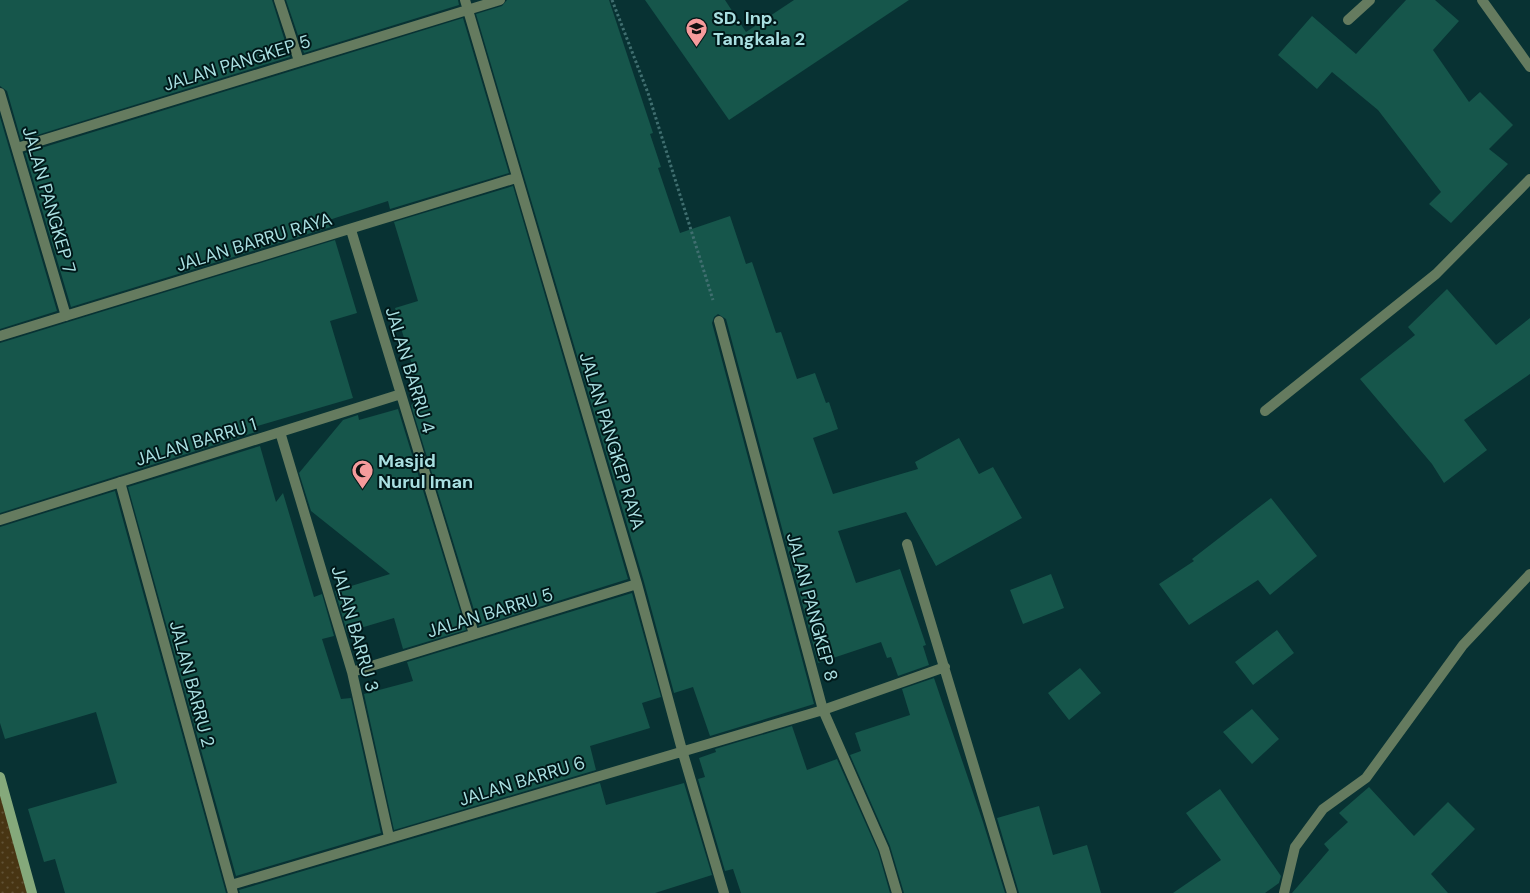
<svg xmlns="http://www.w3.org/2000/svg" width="1530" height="893" font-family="'DM Sans',sans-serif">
<defs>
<pattern id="grass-dots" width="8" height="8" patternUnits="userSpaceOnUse" patternTransform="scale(1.25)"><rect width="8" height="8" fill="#483513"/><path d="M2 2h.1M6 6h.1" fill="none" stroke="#605235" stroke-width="1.8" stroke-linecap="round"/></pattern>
</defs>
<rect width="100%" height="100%" fill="#083233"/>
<path fill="url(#grass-dots)" d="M0 777 32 893H0Z"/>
<path fill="#16564b" d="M0 0H272L290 57 21 140 7 91 0 86Z
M286 0H458L459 5 304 53Z
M507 0H609L653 133 650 134 661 167 658 168 680 233 730 216 746 264 752 262 776 333 781 332 797 379 815 373 826 403 829 402 838 429 813 438 833 494 918 469 915 462 959 438 979 474 993 467 1022 518 936 566 906 512 838 531 856 583 900 569 926 645 923 646 929 665 898 676 891 657 887 658 881 642 818 663 726 319 718 314 714 317 712 323 814 704 710 736 693 687 674 693 644 582 476 14 502 6Z
M645 0H725L746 32 794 0H909L729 120Z
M1406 0H1435L1459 21 1433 50 1469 102 1480 92 1513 125 1489 149 1508 164 1451 223 1429 204 1441 192 1378 110 1332 72 1317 89 1278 55 1312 16 1356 54Z
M463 18 509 173 390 209 388 201 329 220 331 227 71 307 25 153Z
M0 117 57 311 0 329Z
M513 186 628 579 479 626 411 405 415 402 406 370 413 368 395 308 418 301 394 222Z
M335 240 357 313 330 321 353 398 254 427 256 432 0 513V343Z
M1447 289 1496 345 1530 318V374L1464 420 1487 450 1444 483 1432 464 1360 379 1415 335 1408 327Z
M398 409 466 630 403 649 394 618 347 632 335 591 390 574 311 511 299 473 343 420 358 415 359 420Z
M260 446 276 502 283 493 314 597 322 594 334 636 322 639 341 699 351 698 381 833 236 876 128 487Z
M115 491 226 893H65L55 859 44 862 28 809 117 783 96 712 5 739 0 723V527Z
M1271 498 1317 556 1270 595 1258 580 1189 625 1159 584 1194 561 1192 559Z
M1051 574 1064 608 1023 624 1010 590Z
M632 593 661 697 642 703 650 728 590 746 596 770 394 830 364 694 413 681 407 662Z
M1277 630 1294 653 1253 685 1235 662Z
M1080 668 1101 693 1069 720 1048 693Z
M934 678 983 822 1005 893H904L890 846 850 755 861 751 855 733 910 715 902 689Z
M1252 709 1279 739 1252 764 1223 732Z
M792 726 807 770 837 759 878 851 890 893H741L733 869 725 871 698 779 705 777 699 758 716 752 715 749Z
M600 783 606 805 684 783 712 875 655 893H240L239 890Z
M1369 787 1414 836 1448 802 1475 829 1431 874 1448 893H1292L1329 850 1324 844 1348 822 1339 813Z
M1220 789 1281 876 1279 883 1265 893H1173L1221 860 1186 813Z
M1039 806 1053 855 1087 845 1101 893H1019L997 818Z"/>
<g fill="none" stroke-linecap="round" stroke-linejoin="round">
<path stroke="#406f70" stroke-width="3" stroke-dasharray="2.5 2.5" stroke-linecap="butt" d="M612 0 648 93 713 300"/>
<path stroke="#657b5f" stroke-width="10" d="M279 0 299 61
M465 0 637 584 682 750 724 893
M1482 0 1530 67
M1348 20 1370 0
M0 93 66 316
M17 148 500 0
M351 230 474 634
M719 321 823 710 884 849 897 893
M0 336 516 178
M1265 411 1436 274 1530 179
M280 432 352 672 389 837
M120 482 233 893
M0 520 401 394
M907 544 1012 893
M352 672 637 584
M231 885 823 710 945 667
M1284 893 1295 847 1323 809 1366 778 1463 645 1530 574"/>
<path stroke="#85a97b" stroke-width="10" d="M0 777 32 893"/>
</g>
<defs>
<symbol id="school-pin" viewBox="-11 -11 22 30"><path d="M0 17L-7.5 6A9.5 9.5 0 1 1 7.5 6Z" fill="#f59b9c" stroke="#001819"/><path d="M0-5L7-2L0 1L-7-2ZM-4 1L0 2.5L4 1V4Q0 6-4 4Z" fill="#111"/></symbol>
<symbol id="mosque-pin" viewBox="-11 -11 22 30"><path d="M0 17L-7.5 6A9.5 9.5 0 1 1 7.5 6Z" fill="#f59b9c" stroke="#001819"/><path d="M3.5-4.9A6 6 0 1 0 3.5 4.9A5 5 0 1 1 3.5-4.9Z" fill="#111"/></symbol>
</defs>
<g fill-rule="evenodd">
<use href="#school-pin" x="684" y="16" width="25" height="34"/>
<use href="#mosque-pin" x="350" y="458" width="25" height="34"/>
</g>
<g text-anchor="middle" stroke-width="4" stroke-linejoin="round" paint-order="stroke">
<g font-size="18" font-weight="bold" fill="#a9dfe1" stroke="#001819" text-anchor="start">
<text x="713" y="24">SD. Inp.<tspan x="713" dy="21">Tangkala 2</tspan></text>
<text x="378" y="467">Masjid<tspan x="378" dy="21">Nurul Iman</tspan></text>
</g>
<g font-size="18" fill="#a9dfe1" stroke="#001819">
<text transform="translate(237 63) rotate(-17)" y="6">JALAN PANGKEP 5</text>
<text transform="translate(49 200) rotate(74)" y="6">JALAN PANGKEP 7</text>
<text transform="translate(254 242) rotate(-17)" y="6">JALAN BARRU RAYA</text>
<text transform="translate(410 370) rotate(73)" y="6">JALAN BARRU 4</text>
<text transform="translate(612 441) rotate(73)" y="6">JALAN PANGKEP RAYA</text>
<text transform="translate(196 442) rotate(-17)" y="6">JALAN BARRU 1</text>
<text transform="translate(812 607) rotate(75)" y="6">JALAN PANGKEP 8</text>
<text transform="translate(490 613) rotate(-17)" y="6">JALAN BARRU 5</text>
<text transform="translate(355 629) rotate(74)" y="6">JALAN BARRU 3</text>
<text transform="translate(192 684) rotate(75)" y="6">JALAN BARRU 2</text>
<text transform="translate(522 781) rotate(-17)" y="6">JALAN BARRU 6</text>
</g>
</g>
</svg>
